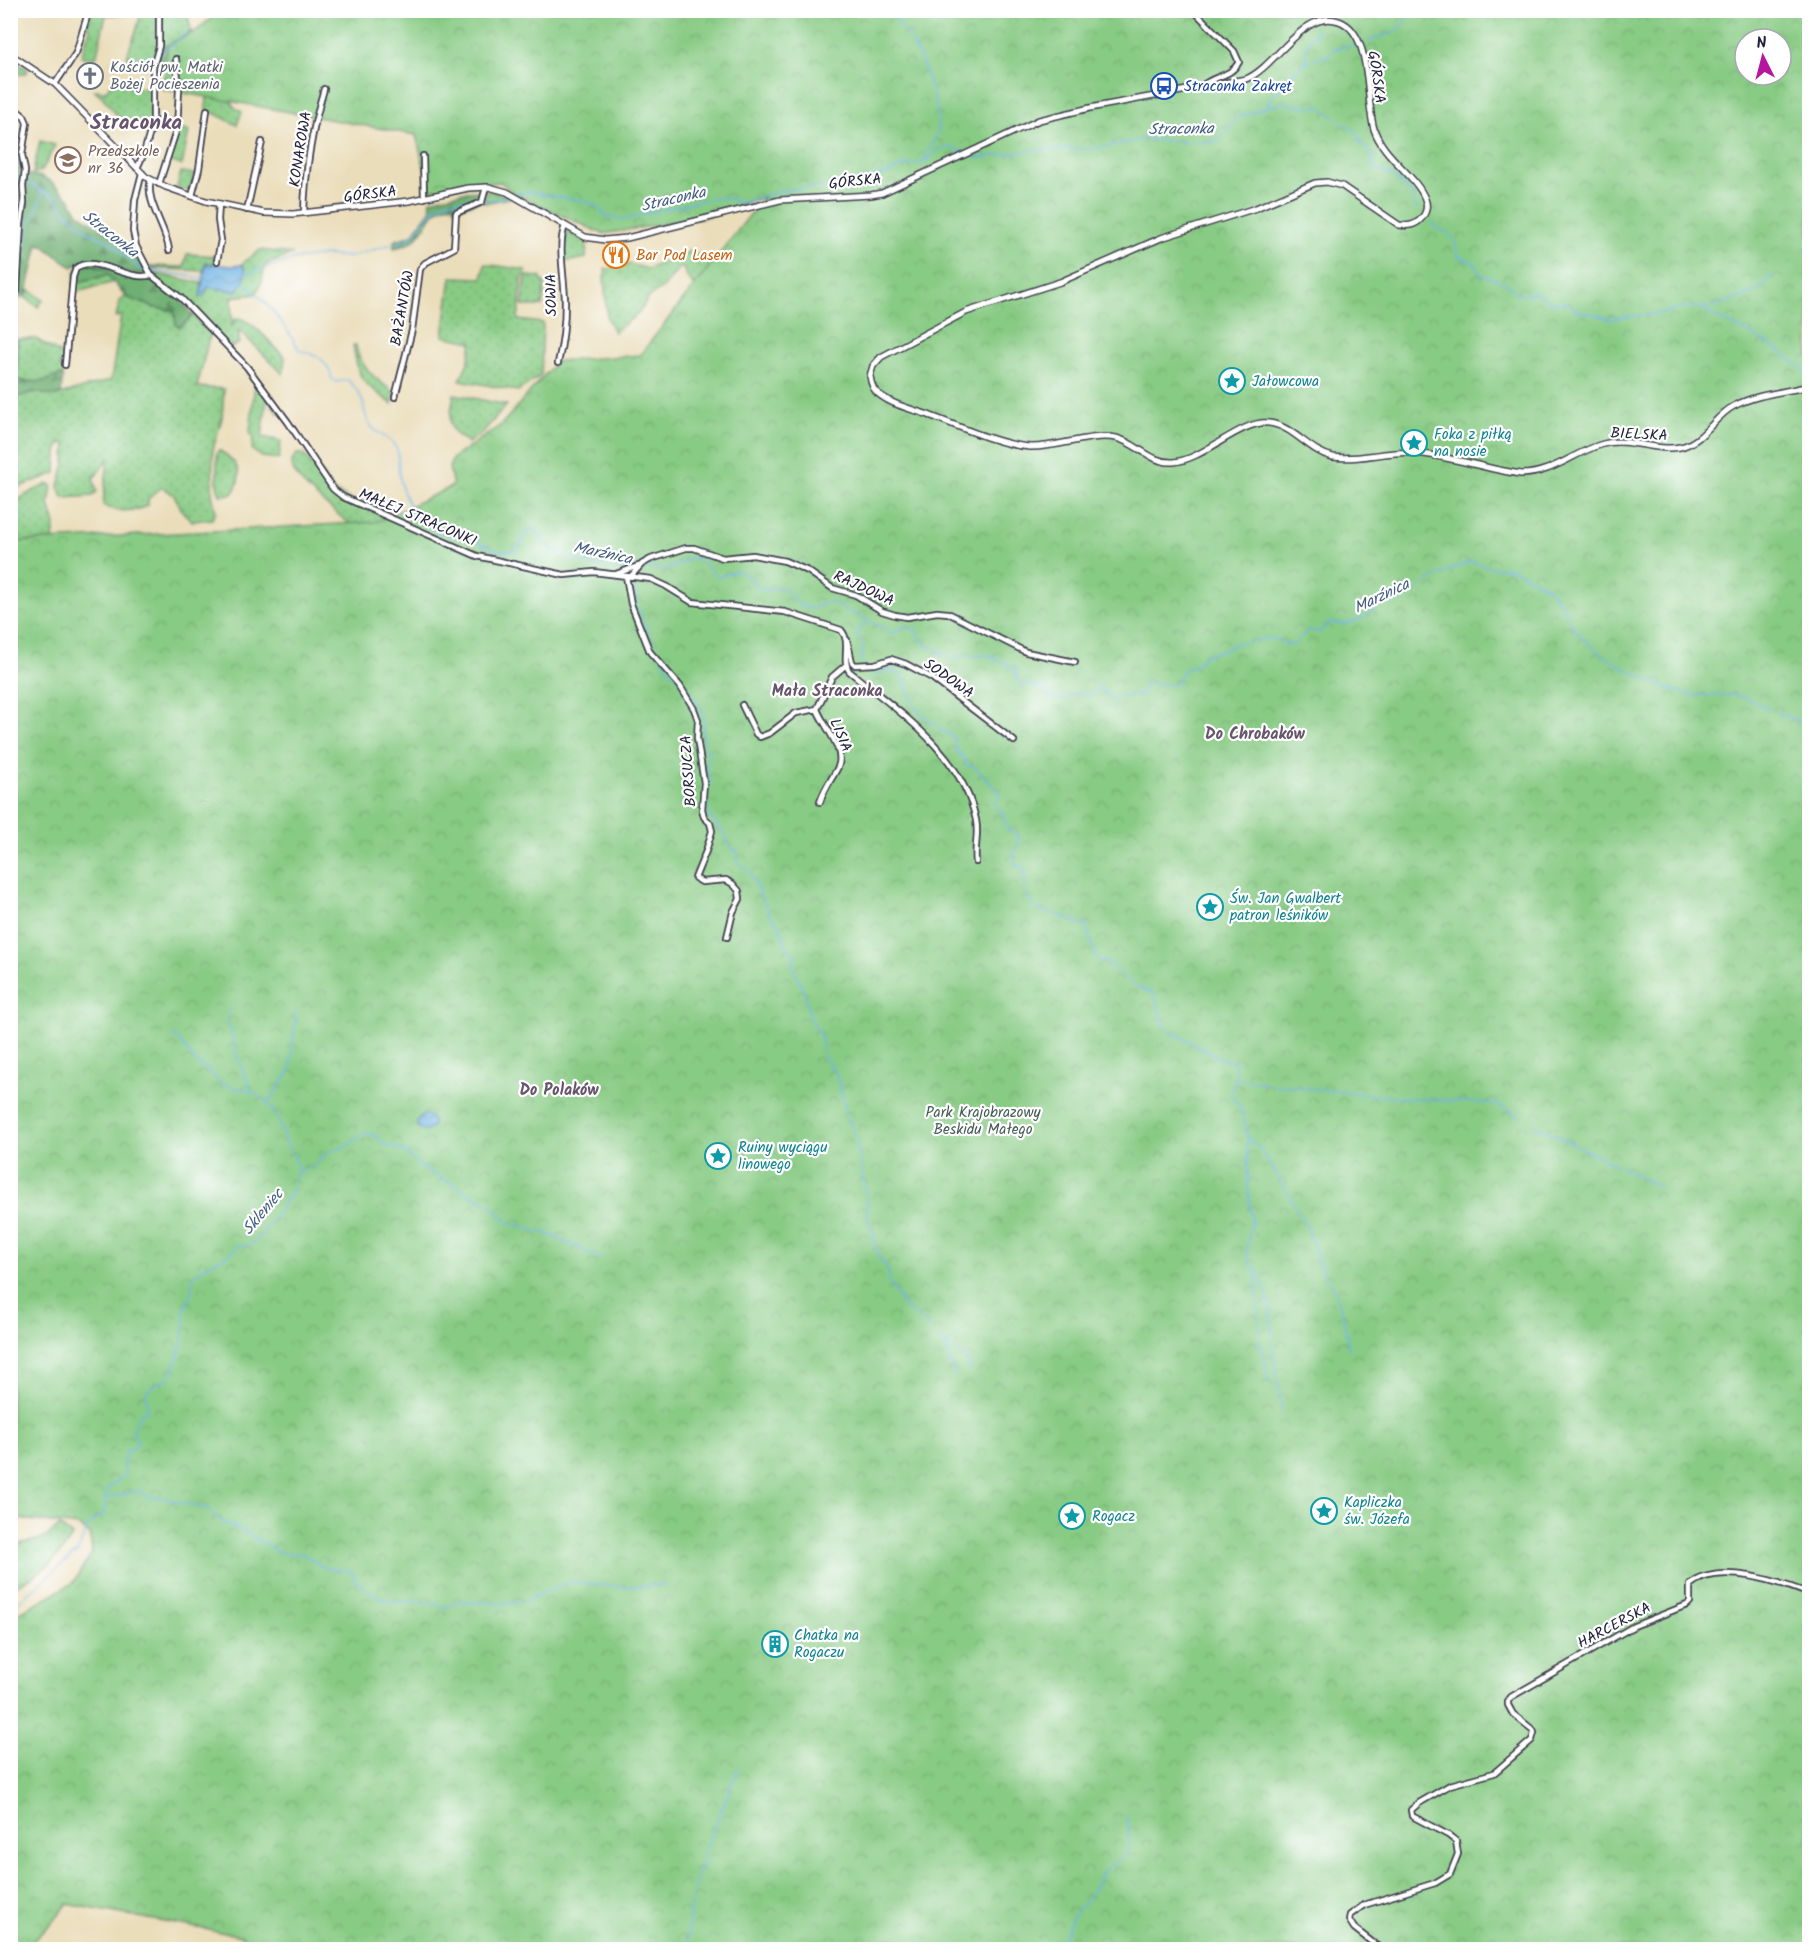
<svg xmlns="http://www.w3.org/2000/svg" width="1820" height="1960" font-family="Kalam,sans-serif">
<defs>
<pattern id="grass-dots" width="8" height="8" patternUnits="userSpaceOnUse" patternTransform="scale(1.5)"><rect width="8" height="8" fill="#88cb84"/><path d="M2 2h.1M6 6h.1" fill="none" stroke="#75ae73" stroke-width="1.8" stroke-linecap="round"/></pattern>
<pattern id="forest-firs" width="22" height="20" patternUnits="userSpaceOnUse" patternTransform="scale(1.5)"><rect width="22" height="20" fill="#6eaf72"/><path d="M5 1l3.5 6h-7zM16 11l3.5 6h-7z" fill="#5a8e5f"/></pattern>
<pattern id="park-crowns" width="20" height="18" patternUnits="userSpaceOnUse" patternTransform="scale(1.5)"><rect width="20" height="18" fill="#88cb84"/><path d="M2 6a3 3 0 1 1 6 0M12 15a3 3 0 1 1 6 0" fill="none" stroke="#75ae73"/></pattern>
<pattern id="water-waves" width="16" height="10" patternUnits="userSpaceOnUse" patternTransform="scale(1.5)"><rect width="16" height="10" fill="#6eb3e4"/><path d="M0 5q4-4 8 0t8 0" fill="none" stroke="#5a91ba"/></pattern>
</defs>
<rect width="100%" height="100%" fill="#fff"/>
<filter id="ink" filterUnits="userSpaceOnUse"><feTurbulence type="fractalNoise" baseFrequency=".0167" numOctaves="2"/><feDisplacementMap in="SourceGraphic" scale="12" xChannelSelector="R" yChannelSelector="G"/><feConvolveMatrix kernelMatrix="1 2 1 2 8 2 1 2 1" color-interpolation-filters="sRGB"/></filter>
<filter id="wash" filterUnits="userSpaceOnUse"><feTurbulence type="fractalNoise" baseFrequency=".008" numOctaves="4" result="noise"/><feDisplacementMap in="SourceGraphic" scale="24" xChannelSelector="R" yChannelSelector="G"/><feGaussianBlur stdDeviation="1.35" result="paint"/><feColorMatrix in="noise" values="0 0 0 0 0 0 0 0 0 0 0 0 0 0 0 0 0 1.4 0 .05"/><feComposite in="paint" operator="in"/></filter>
<g filter="url(#wash)">
<rect width="100%" height="100%" fill="#eaddba"/>
<path fill="url(#grass-dots)" stroke="#557660" stroke-width="1.5" d="M92 11H158L156 51 152 63 127 65C125 50 139 32 140 14L106 15 96 58 81 57 90 28 87 26Z
M161 11H187L191 31 159 51Z
M10 59 28 69 25 74 11 75Z
M210 68 235 108 242 112 237 125 206 109Z
M129 82 130 88H152V119L149 134 118 117 101 95 93 90 106 91 112 83Z
M177 129 189 131 182 165 168 161Z
M181 172 194 174 191 192 177 187Z
M487 191 497 192 509 198 484 203Z
M23 194 21 218 11 224 10 200Z
M566 231 587 241 586 258 564 262Z
M260 250 293 254 265 265 262 281 256 294 232 297V327L236 318C252 318 272 346 285 357L283 374 239 330V343L232 347 222 339 201 315 152 273 202 283 200 297 208 287 235 291 243 265H240Z
M692 250 694 254C706 255 710 259 714 270L697 289 689 280 683 268H679L664 287 649 297 639 313 614 332 607 318 604 275H606L605 269 630 264 648 269Z
M187 254 215 256 214 264 206 263V260L204 271 150 268 149 266 184 267Z
M485 264 526 270 522 279 518 320 543 323 541 375 518 391 460 380 469 360 472 342 443 336 451 277 482 278Z
M108 275 114 282 73 293 74 283Z
M526 276 540 277 545 285 542 306H522Z
M126 297 156 308 175 311 176 325 184 324 193 315 211 335 208 342 197 387 224 389 222 418 213 449 212 494 216 512 212 519 192 521 183 512 174 495 162 487 148 499V505C136 512 115 513 103 505L108 459 93 479 97 491 93 496 63 498 59 486 65 463 66 444 61 442 57 452 56 473 16 488 11 482V417L17 397 33 392 56 396 111 380 121 316 116 317 120 300Z
M17 312 11 365V314Z
M18 339H36L64 356V362L60 363 59 366 63 368V375C57 375 54 378 48 380 37 383 28 382 17 380Z
M353 345H356C358 366 378 381 394 392L392 404C362 380 360 386 353 345Z
M247 372 279 411 278 413 267 398 262 437 281 441 279 459 262 457 252 450 253 439 250 432 255 382Z
M454 394 507 405 482 433 468 443 467 441C443 431 451 415 454 394Z
M219 450C237 461 246 474 232 494L220 495 217 485V453Z
M297 454H303L313 465 315 464 332 490 390 520 369 537C352 526 300 487 293 470 292 467 292 464 292 461Z
M48 484 52 485 49 504 55 525 52 546 11 554C11 537 5 509 21 498 29 492 39 488 48 484Z
M60 1526 72 1536C59 1561 35 1577 11 1588V1545L43 1539Z"/>
<path fill="url(#forest-firs)" stroke="#486856" stroke-width="1.5" d="M191 31 195 38 176 57 156 61 159 51Z
M10 146 21 150 23 170 11 162Z
M10 163 23 173 22 185 11 179Z
M27 174 42 177 50 181 69 198 78 213 135 251 148 271 147 273 141 275 84 262 72 267 42 245 38 244 27 292 17 301 24 186Z
M483 191 481 201 455 209 453 204C425 210 433 222 416 238 410 244 402 246 394 248V241L412 235 431 209 430 200 463 192Z
M92 265 142 278H151L181 301 193 315 180 327 176 325 174 311 156 308 126 297 108 275 74 283 75 273 79 267Z
M14 339H18L17 380C28 382 37 383 48 380 54 378 57 375 63 375L61 394 56 396 33 392 17 397 11 417 10 365Z"/>
<path fill="url(#park-crowns)" stroke="#557660" stroke-width="1.5" fill-rule="evenodd" d="M221 10 1809 11V1949L251 1950 242 1936 67 1904 59 1915 30 1944 16 1947 10 1940 11 1617 73 1583 92 1553 90 1535 79 1526 11 1518V542L376 522 453 486 449 467 453 458 501 425 557 361 640 355 764 197 702 218 603 234 515 194 500 182 430 190 416 135 162 89 168 45 196 31ZM1745 39H1781V75H1745Z
M40 141 55 145 42 171 33 173Z"/>
<path fill="#88cb84" stroke="#557660" stroke-width="1.5" d="M30 290 43 300 38 307 25 297Z"/>
<path fill="url(#water-waves)" stroke="#486a90" stroke-width="1.5" d="M206 263 231 266 243 265C249 274 243 282 238 290L235 291 208 287 203 297H200Z
M417 1123a8 8 0 1 1 16 0a8 8 0 1 1-16 0Z"/>
<g fill="none" stroke-linecap="round" stroke-linejoin="round">
<path stroke="#6eb3e4" stroke-width="1.5" d="M892 10C896 23 905 31 912 42 922 59 942 112 938 131 936 141 926 147 925 160
M1311 10 1312 15
M1368 41 1393 33 1402 26 1410 14 1421 13 1427 10
M161 53 188 32
M128 61 154 55
M1306 61C1304 50 1307 38 1317 33L1316 28
M1267 107 1284 103 1307 107 1318 106 1358 133 1360 145 1369 148 1373 155V165L1377 170 1390 174 1409 191 1417 209
M972 155 979 158 1035 150 1094 149 1144 139 1184 142H1212L1221 139 1231 124 1239 117 1266 107 1270 98 1300 66 1311 60 1327 56 1334 49 1353 45
M10 173 54 197 67 213 89 232 114 245 139 269 204 278
M515 193 530 192 588 202 597 206 607 217 623 220 693 202 721 198H727L741 203 781 191 811 187H840L863 179 887 174 902 166 918 164 930 159 935 151 945 147 965 152
M1432 222 1437 229C1458 233 1452 240 1459 257L1474 262 1480 274C1493 280 1507 279 1517 294L1524 295 1535 292 1551 303 1565 302 1578 311 1598 315 1608 319 1662 313 1690 307 1704 308 1709 314C1745 330 1781 348 1810 375
M20 272C24 254 27 236 32 219 36 209 42 201 42 191
M244 274 296 259 326 255 349 257 409 239C424 227 425 211 445 203 466 195 491 205 510 195
M242 282C261 294 289 329 299 350 318 356 327 358 332 379L336 382 348 380C354 386 361 395 363 403 365 411 365 418 370 425 377 435 393 438 397 450 399 457 398 466 399 473 402 495 412 515 430 528 445 539 458 534 474 540 488 546 501 556 517 549L529 530 535 529 540 532 547 546 560 554 596 566 624 569
M1704 308C1718 306 1747 296 1759 289 1764 285 1768 279 1772 275
M11 378 19 292
M637 572C648 568 653 564 663 571L692 558H698L717 576H722L736 571 744 573 757 587 767 590 778 587 785 589 801 606 811 609 832 601C850 616 873 620 892 634L904 627 916 630 923 643 949 657 988 655 1014 668 1019 684 1023 687 1028 684 1045 690 1051 697 1061 700 1079 692 1090 695 1093 694 1098 688 1102 689 1112 700 1115 697 1141 695 1143 694 1144 685C1158 677 1177 697 1181 672L1198 663 1206 654 1223 651 1236 643C1249 645 1261 636 1275 639 1281 641 1286 647 1293 644 1300 641 1302 634 1308 630L1320 632 1329 623 1346 624 1361 619 1382 604 1400 601 1437 576 1471 561 1489 567 1513 569 1547 587 1562 604 1567 615
M634 580 637 608 642 613V620L650 635
M1569 620C1584 652 1659 690 1694 695 1707 697 1722 694 1736 695 1747 697 1759 705 1770 710
M652 640 653 650 662 656 668 669 685 684 689 692 694 696 699 705 704 716 703 743 708 751 710 758 706 766 710 783 706 796 708 814 727 838 730 847 737 851 739 864 750 872 771 917 779 924 786 946 796 956 792 965 804 992 811 1019 820 1035 823 1046 822 1054 836 1074 841 1089 846 1118 852 1126 858 1146 864 1186 867 1196V1217L873 1231 875 1247 881 1261 887 1267 890 1284 906 1309 925 1322 930 1329
M860 662 864 647 857 636 858 631 866 622
M862 666 873 674 883 673 886 668 903 676C912 704 913 710 937 726 944 731 946 734 953 736L957 751 966 760 965 766H974L1000 793 998 799 995 800 994 805 1003 813 1006 827 1011 832 1019 836C1020 848 1009 854 1016 865L1022 867 1025 872 1024 882 1026 893 1032 906 1038 910 1055 914 1086 926C1090 938 1092 952 1100 961L1107 962 1135 986 1153 993 1166 1029 1220 1058 1235 1063 1236 1078 1231 1091 1233 1099 1242 1109 1247 1136 1248 1190 1252 1221 1247 1248 1248 1261C1264 1273 1273 1316 1272 1335
M1777 713 1810 725
M231 1007 227 1022 234 1040 235 1051 252 1092 268 1103 278 1119 286 1143 297 1163 298 1171
M174 1035 199 1065 209 1070 221 1084 252 1092
M1236 1078 1275 1085 1382 1096 1496 1104 1512 1111 1521 1118
M268 1103 290 1071 296 1012
M1533 1124 1660 1187
M1247 1136 1259 1148 1276 1173 1307 1227 1323 1274 1334 1289 1342 1311 1349 1349
M1255 1272 1260 1333
M936 1337 964 1357 972 1369
M1259 1339C1262 1353 1268 1367 1268 1382
M1272 1342 1282 1412
M946 1344 947 1355 955 1375
M105 1499 138 1491 150 1497 163 1498 208 1509 221 1521 239 1529 281 1553 303 1554 325 1568 346 1570 353 1573 355 1581 382 1599 395 1602 420 1601 446 1607 459 1601 501 1604 522 1602 570 1582 624 1587 664 1585
M10 1609 78 1551 87 1528 94 1520 104 1514C106 1487 104 1491 125 1475L124 1460 126 1452 136 1447 138 1441 132 1432 140 1414 147 1411 146 1394C152 1381 168 1384 173 1371 178 1357 183 1340 185 1325 185 1320 184 1315 184 1311 185 1306 189 1303 190 1298 192 1291 191 1282 195 1275 206 1261 227 1262 237 1246 241 1246 248 1246 251 1244 261 1239 282 1208 286 1198L289 1197C295 1188 293 1181 298 1171L313 1167 329 1151 348 1146 365 1133 375 1135 384 1144 404 1151 419 1166 490 1205 509 1223 551 1235 600 1258
M688 1950C685 1884 715 1828 738 1769
M1059 1950 1074 1913 1086 1901 1104 1871 1123 1856 1130 1847 1127 1817"/>
</g>
</g>
<g filter="url(#ink)">
<g fill="none" stroke-linecap="round" stroke-linejoin="round">
<defs>
<path id="minor" d="M1193 10 1234 51 1239 62C1230 78 1213 75 1201 87
M55 84 76 53 89 10
M10 96 14 108 24 116 27 123 22 155 25 171 23 186 24 203 21 224 17 291
M423 156 424 198
M137 168 144 153 153 122V67L159 46V10
M142 173 135 200 133 231 136 246 151 275 181 298 247 367 288 422 333 489 343 497 477 556 564 575 594 572 651 579 666 586 692 602 785 612 841 630C852 642 841 659 849 671 899 712 962 753 976 820 979 835 974 848 976 862
M151 180C144 200 167 229 169 250
M159 184 177 128 179 90 176 59
M192 196 199 169 207 110
M247 210 262 142
M304 213C305 172 312 129 324 89
M217 261 221 240 218 220 219 204
M558 363C563 343 565 321 565 302 565 281 557 244 565 226
M65 365 73 277 76 268C95 254 128 282 151 275
M395 397 412 330 420 269 425 263 454 248 456 213 482 202 486 187
M616 574 638 566
M626 576 631 604 650 652 680 686 694 709 698 720 697 738 704 783 702 809 704 817 710 823 712 831 706 851 695 878 702 882 726 880 733 884 739 891 740 899 733 912 727 937
M631 576 642 564 651 559 686 548H694L723 558 753 555 785 561 808 571 832 588 856 595 882 611 895 615 907 617 937 612 948 613 1026 652 1075 662
M847 640 852 662 855 665 875 664 891 659 906 664 932 678 1014 741
M742 705 756 734 760 737 770 733 796 713 817 709
M820 802C825 787 831 781 838 767 846 750 823 725 817 709L832 677 846 665
M1382 1950 1354 1928 1349 1920 1350 1915 1364 1905 1435 1883 1450 1874 1458 1854 1456 1841 1448 1835 1412 1816 1411 1810 1419 1803 1450 1785 1494 1773 1532 1740 1534 1733 1533 1730 1513 1714 1508 1705V1701L1511 1697 1634 1626 1687 1605 1690 1602V1585C1718 1561 1780 1582 1810 1594"/>
<path id="tertiary" d="M10 54 55 84 146 177 166 187 206 201 264 213 293 214 409 201 468 188 489 187 507 192 585 237 605 240 627 238 780 200 871 195 882 193 1039 120 1090 108 1246 79C1276 67 1304 8 1339 21 1373 33 1365 99 1374 129 1383 157 1416 175 1425 199 1428 206 1426 214 1420 220 1414 226 1407 226 1399 225L1342 186 1327 182 1315 183 1256 208 1161 238 1060 282 966 312 881 357 873 366 870 376C871 384 873 391 880 395 893 405 911 409 926 414 956 425 999 445 1030 447 1057 448 1091 433 1116 438 1136 442 1151 464 1174 462 1205 459 1240 420 1269 423 1294 426 1309 452 1333 457 1359 461 1388 450 1414 453 1451 456 1485 469 1521 474 1552 474 1574 452 1603 444 1629 437 1656 452 1680 447 1704 442 1714 416 1734 406 1757 394 1785 392 1810 386"/>
</defs>
<use href="#minor" stroke="#403e4e" stroke-width="8"/>
<use href="#tertiary" stroke="#403e4e" stroke-width="8"/>
<use href="#minor" stroke="#fff" stroke-width="4.5"/>
<use href="#tertiary" stroke="#fff" stroke-width="5"/>
</g>
</g>
<defs>
<symbol id="church-ring" viewBox="-11 -11 22 22"><circle r="9.5" fill="#fff" stroke="#6b7280" stroke-width="1.5"/><path d="M-1.2-6h2.4v3.5h3.3v2.4h-3.3V6h-2.4V-.1h-3.3v-2.4h3.3Z" fill="#6b7280"/></symbol>
<symbol id="bus-ring" viewBox="-11 -11 22 22"><circle r="9.5" fill="#fff" stroke="#1a4fb4" stroke-width="1.5"/><path d="M-5-6H5V4H4V6H2V4H-2V6H-4V4H-5ZM-3.5-4V0h7V-4ZM-3.5 1.2v1.5H-2V1.2ZM2 1.2v1.5H3.5V1.2Z" fill="#1a4fb4"/></symbol>
<symbol id="school-ring" viewBox="-11 -11 22 22"><circle r="9.5" fill="#fff" stroke="#8d6e63" stroke-width="1.5"/><path d="M0-5L7-2L0 1L-7-2ZM-4 1L0 2.5L4 1V4Q0 6-4 4Z" fill="#8d6e63"/></symbol>
<symbol id="restaurant-ring" viewBox="-11 -11 22 22"><circle r="9.5" fill="#fff" stroke="#e8710a" stroke-width="1.5"/><path d="M-5-6h1v4h1v-4h1v4h1v-4h1v5L-1.5 .5V6h-2V.5L-5-1ZM5-6V6H3V1.5H1.5Q1.5-4 5-6Z" fill="#e8710a"/></symbol>
<symbol id="sight-ring" viewBox="-11 -11 22 22"><circle r="9.5" fill="#fff" stroke="#0f9aa8" stroke-width="1.5"/><path d="M0-6L1.8-2.2L6-1.7L2.9 1.2L3.7 5.4L0 3.3L-3.7 5.4L-2.9 1.2L-6-1.7L-1.8-2.2Z" fill="#0f9aa8"/></symbol>
<symbol id="building-ring" viewBox="-11 -11 22 22"><circle r="9.5" fill="#fff" stroke="#0f9aa8" stroke-width="1.5"/><path d="M-4-6H4V6H1V3H-1V6H-4ZM-2.5-4.3h1.7v1.8h-1.7ZM.8-4.3h1.7v1.8H.8ZM-2.5-1h1.7V.8h-1.7ZM.8-1h1.7V.8H.8Z" fill="#0f9aa8"/></symbol>
</defs>
<g fill-rule="evenodd">
<use href="#church-ring" x="75" y="61" width="30" height="30"/>
<use href="#bus-ring" x="1149" y="71" width="30" height="30"/>
<use href="#school-ring" x="53" y="145" width="30" height="30"/>
<use href="#restaurant-ring" x="601" y="240" width="30" height="30"/>
<use href="#sight-ring" x="1217" y="366" width="30" height="30"/>
<use href="#sight-ring" x="1399" y="428" width="30" height="30"/>
<use href="#sight-ring" x="1195" y="892" width="30" height="30"/>
<use href="#sight-ring" x="703" y="1141" width="30" height="30"/>
<use href="#sight-ring" x="1309" y="1496" width="30" height="30"/>
<use href="#sight-ring" x="1057" y="1501" width="30" height="30"/>
<use href="#building-ring" x="760" y="1629" width="30" height="30"/>
</g>
<g text-anchor="middle" stroke-width="4.5" stroke-linejoin="round" paint-order="stroke">
<g font-size="15" fill="#5b616d" stroke="#fff" text-anchor="start">
<text x="110" y="72">Kościół pw. Matki<tspan x="110" dy="17">Bożej Pocieszenia</tspan></text>
</g>
<g font-size="15" fill="#22223b" stroke="#fff">
<text transform="translate(1377 77) rotate(82)" y="5">GÓRSKA</text>
<text transform="translate(300 149) rotate(-81)" y="5">KONAROWA</text>
<text transform="translate(855 181) rotate(-6)" y="5">GÓRSKA</text>
<text transform="translate(370 194) rotate(-7)" y="5">GÓRSKA</text>
<text transform="translate(551 295) rotate(-91)" y="5">SOWIA</text>
<text transform="translate(402 308) rotate(-80)" y="5">BAŻANTÓW</text>
<text transform="translate(1639 434) rotate(3)" y="5">BIELSKA</text>
<text transform="translate(418 517) rotate(23)" y="5">MAŁEJ STRACONKI</text>
<text transform="translate(864 588) rotate(25)" y="5">RAJDOWA</text>
<text transform="translate(949 678) rotate(35)" y="5">SODOWA</text>
<text transform="translate(841 735) rotate(67)" y="5">LISIA</text>
<text transform="translate(688 771) rotate(-94)" y="5">BORSUCZA</text>
<text transform="translate(1614 1625) rotate(-28)" y="5">HARCERSKA</text>
</g>
<g font-size="15" fill="#164399" stroke="#fff" text-anchor="start">
<text x="1184" y="91">Straconka Zakręt</text>
</g>
<g font-size="15" fill="#785e54" stroke="#fff" text-anchor="start">
<text x="88" y="156">Przedszkole<tspan x="88" dy="17">nr 36</tspan></text>
</g>
<g font-size="15" fill="#c56008" stroke="#fff" text-anchor="start">
<text x="636" y="260">Bar Pod Lasem</text>
</g>
<g font-size="15" fill="#0d838f" stroke="#fff" text-anchor="start">
<text x="1252" y="386">Jałowcowa</text>
<text x="1434" y="439">Foka z piłką<tspan x="1434" dy="17">na nosie</tspan></text>
<text x="1230" y="903">Św. Jan Gwalbert<tspan x="1230" dy="17">patron leśników</tspan></text>
<text x="738" y="1152">Ruiny wyciągu<tspan x="738" dy="17">linowego</tspan></text>
<text x="1344" y="1507">Kapliczka<tspan x="1344" dy="17">św. Józefa</tspan></text>
<text x="1092" y="1521">Rogacz</text>
<text x="794" y="1640">Chatka na<tspan x="794" dy="17">Rogaczu</tspan></text>
</g>
<g font-size="15" fill="#465d55" stroke="#fff">
<text x="983" y="1117">Park Krajobrazowy<tspan x="983" dy="17">Beskidu Małego</tspan></text>
</g>
<g font-size="16" font-style="italic" fill="#405c7f" stroke="#fff">
<text transform="translate(1181 128) rotate(-1)" y="6">Straconka</text>
<text transform="translate(673 198) rotate(-13)" y="6">Straconka</text>
<text transform="translate(111 233) rotate(38)" y="6">Straconka</text>
<text transform="translate(603 552) rotate(12)" y="6">Marźnica</text>
<text transform="translate(1381 595) rotate(-26)" y="6">Marźnica</text>
<text transform="translate(262 1211) rotate(-50)" y="6">Skleniec</text>
</g>
<g font-size="16" font-weight="bold" fill="#66556c" stroke="#fff">
<text x="827" y="696">Mała Straconka</text>
<text x="1255" y="739">Do Chrobaków</text>
<text x="559" y="1095">Do Polaków</text>
</g>
<g font-size="21" font-weight="bold" fill="#66556c" stroke="#fff">
<text x="136" y="129">Straconka</text>
</g>
</g>
<rect width="1820" height="1960" fill="none" stroke="#fff" stroke-width="36"/>
<g transform="translate(1763 57) rotate(354)"><circle r="28" fill="#ffffff" stroke="#a7a7b1" stroke-width="1.5"/>
<path d="M0-4.5L10 22L0 15L-10 22Z" fill="#b5179e"/>
<text y="-9" font-size="16" font-weight="bold" text-anchor="middle" fill="#22223b">N</text>
</g>
</svg>
